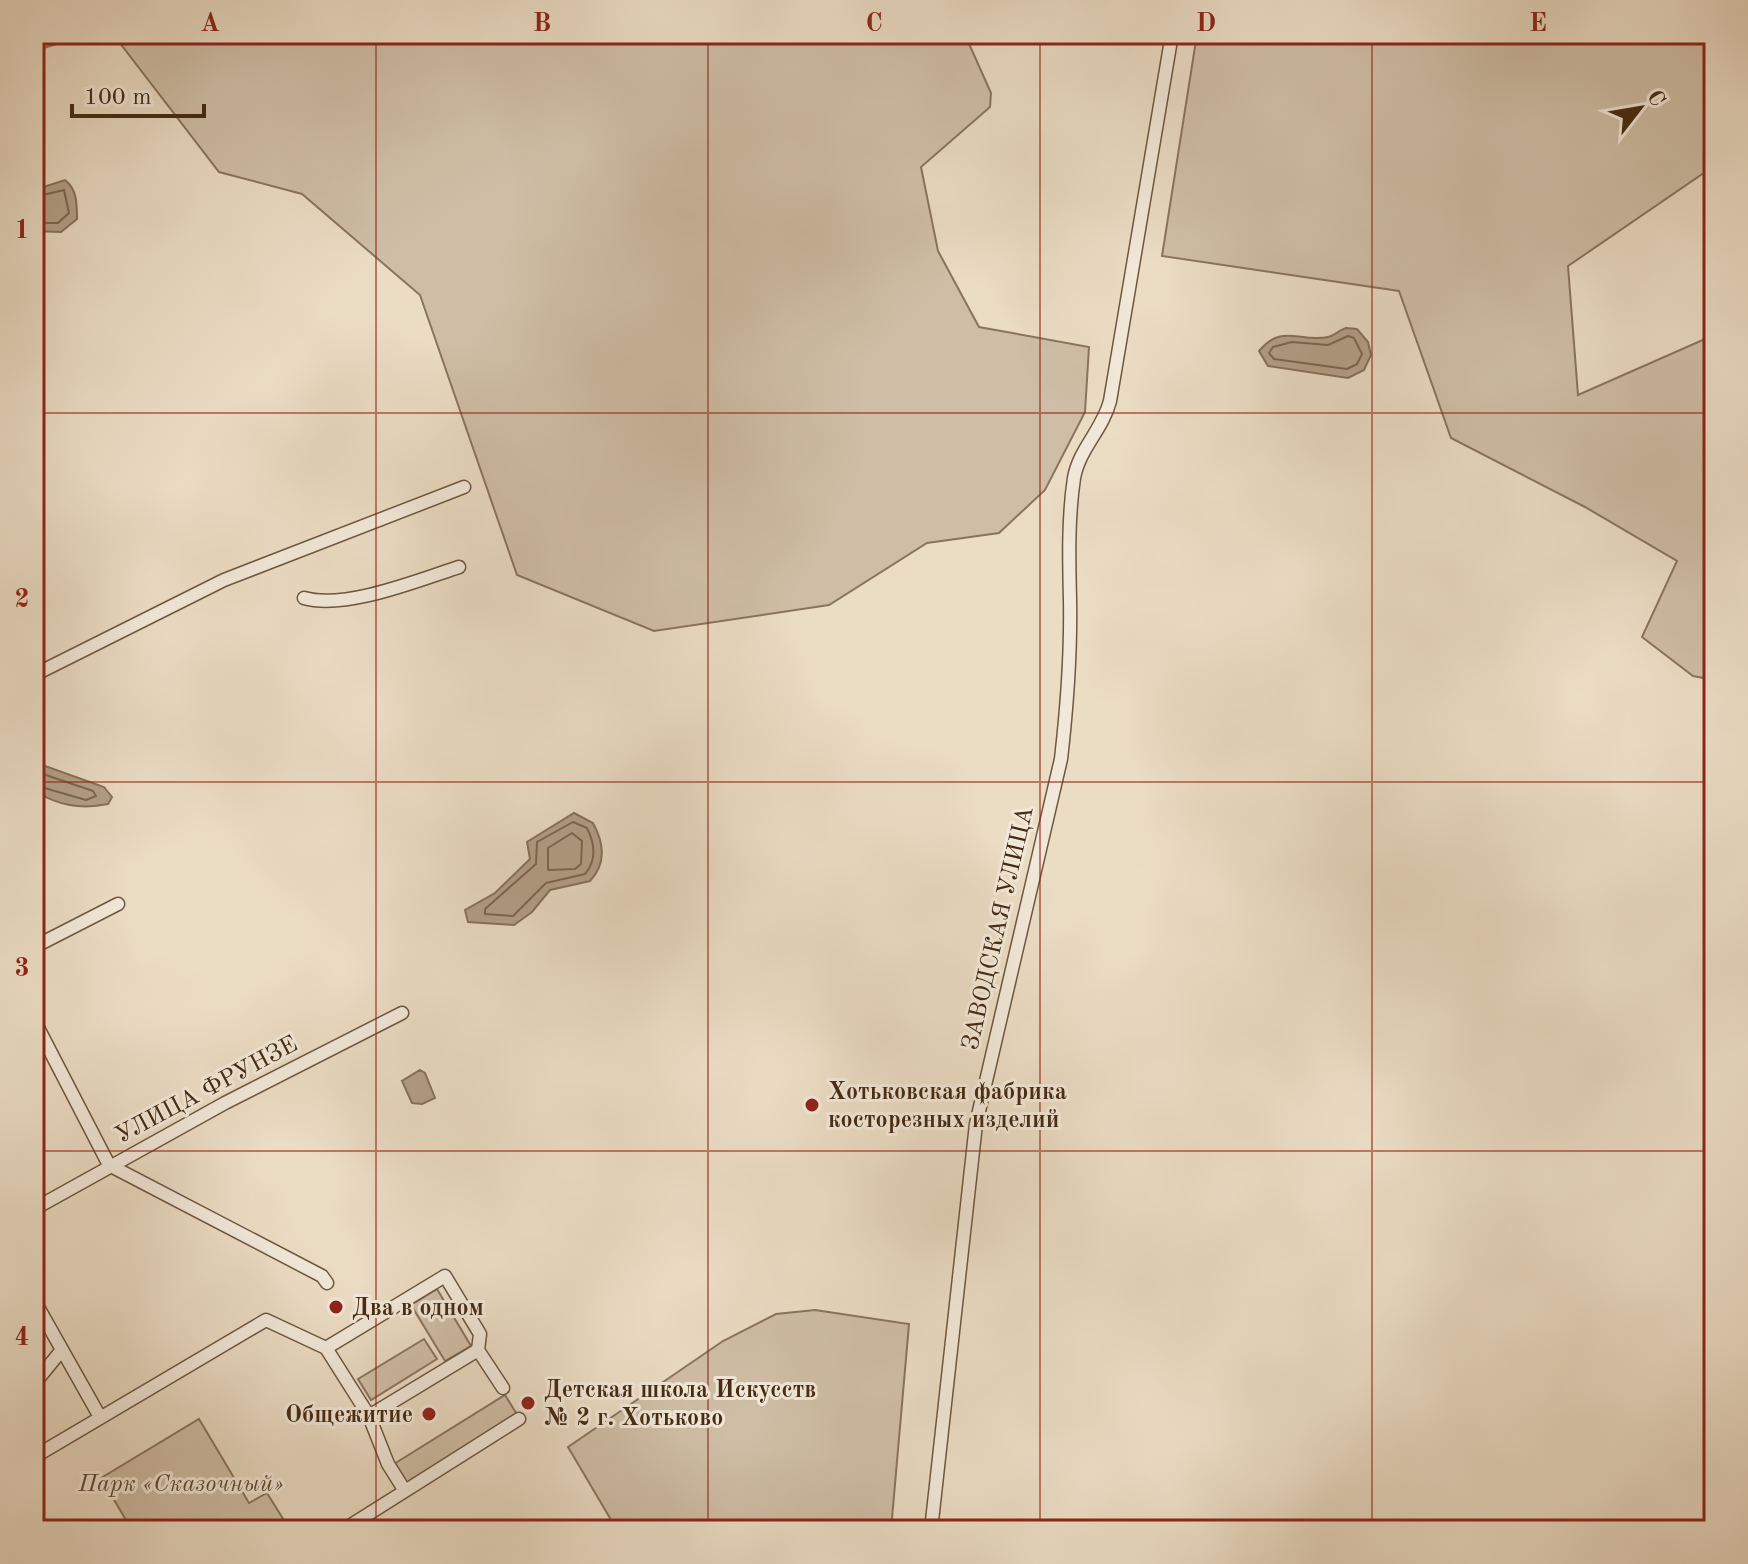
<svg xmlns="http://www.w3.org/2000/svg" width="1748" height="1564" font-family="'Old Standard TT',serif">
<rect width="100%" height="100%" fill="#ebdcc4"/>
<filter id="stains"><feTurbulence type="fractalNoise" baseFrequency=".0025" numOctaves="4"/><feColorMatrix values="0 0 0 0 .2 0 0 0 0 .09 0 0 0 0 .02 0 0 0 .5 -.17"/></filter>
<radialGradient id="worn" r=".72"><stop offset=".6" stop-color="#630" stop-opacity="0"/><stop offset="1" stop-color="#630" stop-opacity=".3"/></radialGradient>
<path fill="#cfbea6" stroke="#8a745c" stroke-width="2" d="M34 34H90L34 51Z
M113 34H970L966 37 991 93 990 107 921 167 938 251 979 327 1089 347 1085 412 1045 490 999 533 927 543 829 605 654 631 517 575 420 295 302 194 219 172Z
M1197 34H1714V166L1568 266 1578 395 1714 335V680L1693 676 1642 637 1677 561 1585 507 1451 438 1399 291 1162 256Z
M437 1289 471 1346 445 1361 411 1305Z
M815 1310 909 1324 891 1530H859L840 1523 829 1530H617L568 1447 723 1341 776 1314Z
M424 1339 437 1359 371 1400 358 1379Z
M505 1395 518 1416 407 1485 394 1464Z
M199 1419 249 1503 267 1493 290 1530H132L101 1478Z"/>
<path fill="#b3a088" stroke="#877159" stroke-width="2" d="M65 180C77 189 77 204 77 219L61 232 34 231V190Z
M1346 328 1357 329 1368 342 1371 355 1364 370 1348 378 1268 366 1259 351C1282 323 1300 343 1328 337 1333 336 1340 330 1346 328Z
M34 762 104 787 112 797 108 804C80 810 58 805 34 791Z
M574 813 593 823C604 843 606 864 590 881L550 890 532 912 514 925 468 922 465 910 495 893 530 859 527 842Z
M420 1070 425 1073 435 1098 422 1104 412 1103 402 1081Z"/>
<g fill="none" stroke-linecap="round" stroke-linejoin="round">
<path stroke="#7c664e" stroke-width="2" d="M34 197 64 190 69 213 58 223H34
M1348 336 1354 338 1362 354 1357 364 1347 369 1274 359 1269 353 1273 347 1292 342 1328 345Z
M34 771 93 791 96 796 86 800 34 785
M573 822 587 828C595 844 597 860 585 874L546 883 513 916 485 914V909L536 864 537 842Z
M572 833 582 841 581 864 575 869 548 870V848Z"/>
<defs>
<path id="minor" d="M304 598C345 610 419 580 459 567
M34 675 224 580 464 487
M34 947 118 904
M34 1020 109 1165 322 1276 327 1283
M34 1209 225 1103 402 1013
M34 1300 100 1417
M326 1348 369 1416 388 1464 405 1491 343 1530
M478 1350 503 1388
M34 1384 61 1351
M34 1457 266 1320 326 1348 445 1276 480 1334 478 1350 369 1416
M405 1491 519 1419
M931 1530 976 1124 1061 759C1067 707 1071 653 1070 600 1069 559 1068 518 1074 478 1079 449 1103 429 1110 401L1172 34"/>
</defs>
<use href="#minor" stroke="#6e573f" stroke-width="15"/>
<use href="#minor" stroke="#f2e8d9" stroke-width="12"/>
</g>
<path fill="none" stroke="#8f2418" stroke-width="2" stroke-opacity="0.55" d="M376 34V1530M708 34V1530M1040 34V1530M1372 34V1530M34 413H1714M34 782H1714M34 1151H1714"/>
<g fill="#8f2418" stroke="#f2e8d9" stroke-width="3">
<circle cx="812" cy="1105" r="8"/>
<circle cx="336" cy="1307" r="8"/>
<circle cx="528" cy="1403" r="8"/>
<circle cx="429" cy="1414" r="8"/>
</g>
<g text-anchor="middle" stroke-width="6" stroke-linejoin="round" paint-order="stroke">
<g font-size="24" fill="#452b13" stroke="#f2e8d9">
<text transform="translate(997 928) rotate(-77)" y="8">ЗАВОДСКАЯ УЛИЦА</text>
<text transform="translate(206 1089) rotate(-28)" y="8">УЛИЦА ФРУНЗЕ</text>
</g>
<g font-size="24" font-weight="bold" fill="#452b13" stroke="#f2e8d9" text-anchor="start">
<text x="828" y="1099">Хотьковская фабрика<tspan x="828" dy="28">косторезных изделий</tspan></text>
<text x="352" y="1315">Два в одном</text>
<text x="544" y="1397">Детская школа Искусств<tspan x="544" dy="28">№ 2 г. Хотьково</tspan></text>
<text x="413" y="1422" text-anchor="end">Общежитие</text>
</g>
<g font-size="24" font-style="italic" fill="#614830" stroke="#f2e8d9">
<text x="181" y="1491">Парк «Сказочный»</text>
</g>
</g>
<rect width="1748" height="1564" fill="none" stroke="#ebdcc4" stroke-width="88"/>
<g transform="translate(1640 108) rotate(59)" stroke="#f2e8d9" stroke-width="6" paint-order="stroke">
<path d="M0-6L14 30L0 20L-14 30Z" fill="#452b13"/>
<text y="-12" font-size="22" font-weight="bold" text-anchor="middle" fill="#452b13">С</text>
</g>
<path d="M72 104v12h132v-12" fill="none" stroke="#452b13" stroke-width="4"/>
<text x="84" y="104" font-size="24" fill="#452b13" stroke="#f2e8d9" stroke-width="6" paint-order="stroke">100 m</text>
<rect x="44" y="44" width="1660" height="1476" fill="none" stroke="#8f2418" stroke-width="3"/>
<g font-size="26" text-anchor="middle" font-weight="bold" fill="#8f2418">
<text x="210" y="31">A</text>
<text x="542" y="31">B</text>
<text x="874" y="31">C</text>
<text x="1206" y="31">D</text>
<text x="1538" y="31">E</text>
<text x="22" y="238">1</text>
<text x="22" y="607">2</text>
<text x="22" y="976">3</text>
<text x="22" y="1345">4</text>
</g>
<rect width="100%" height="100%" filter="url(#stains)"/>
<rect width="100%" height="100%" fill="url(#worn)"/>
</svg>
